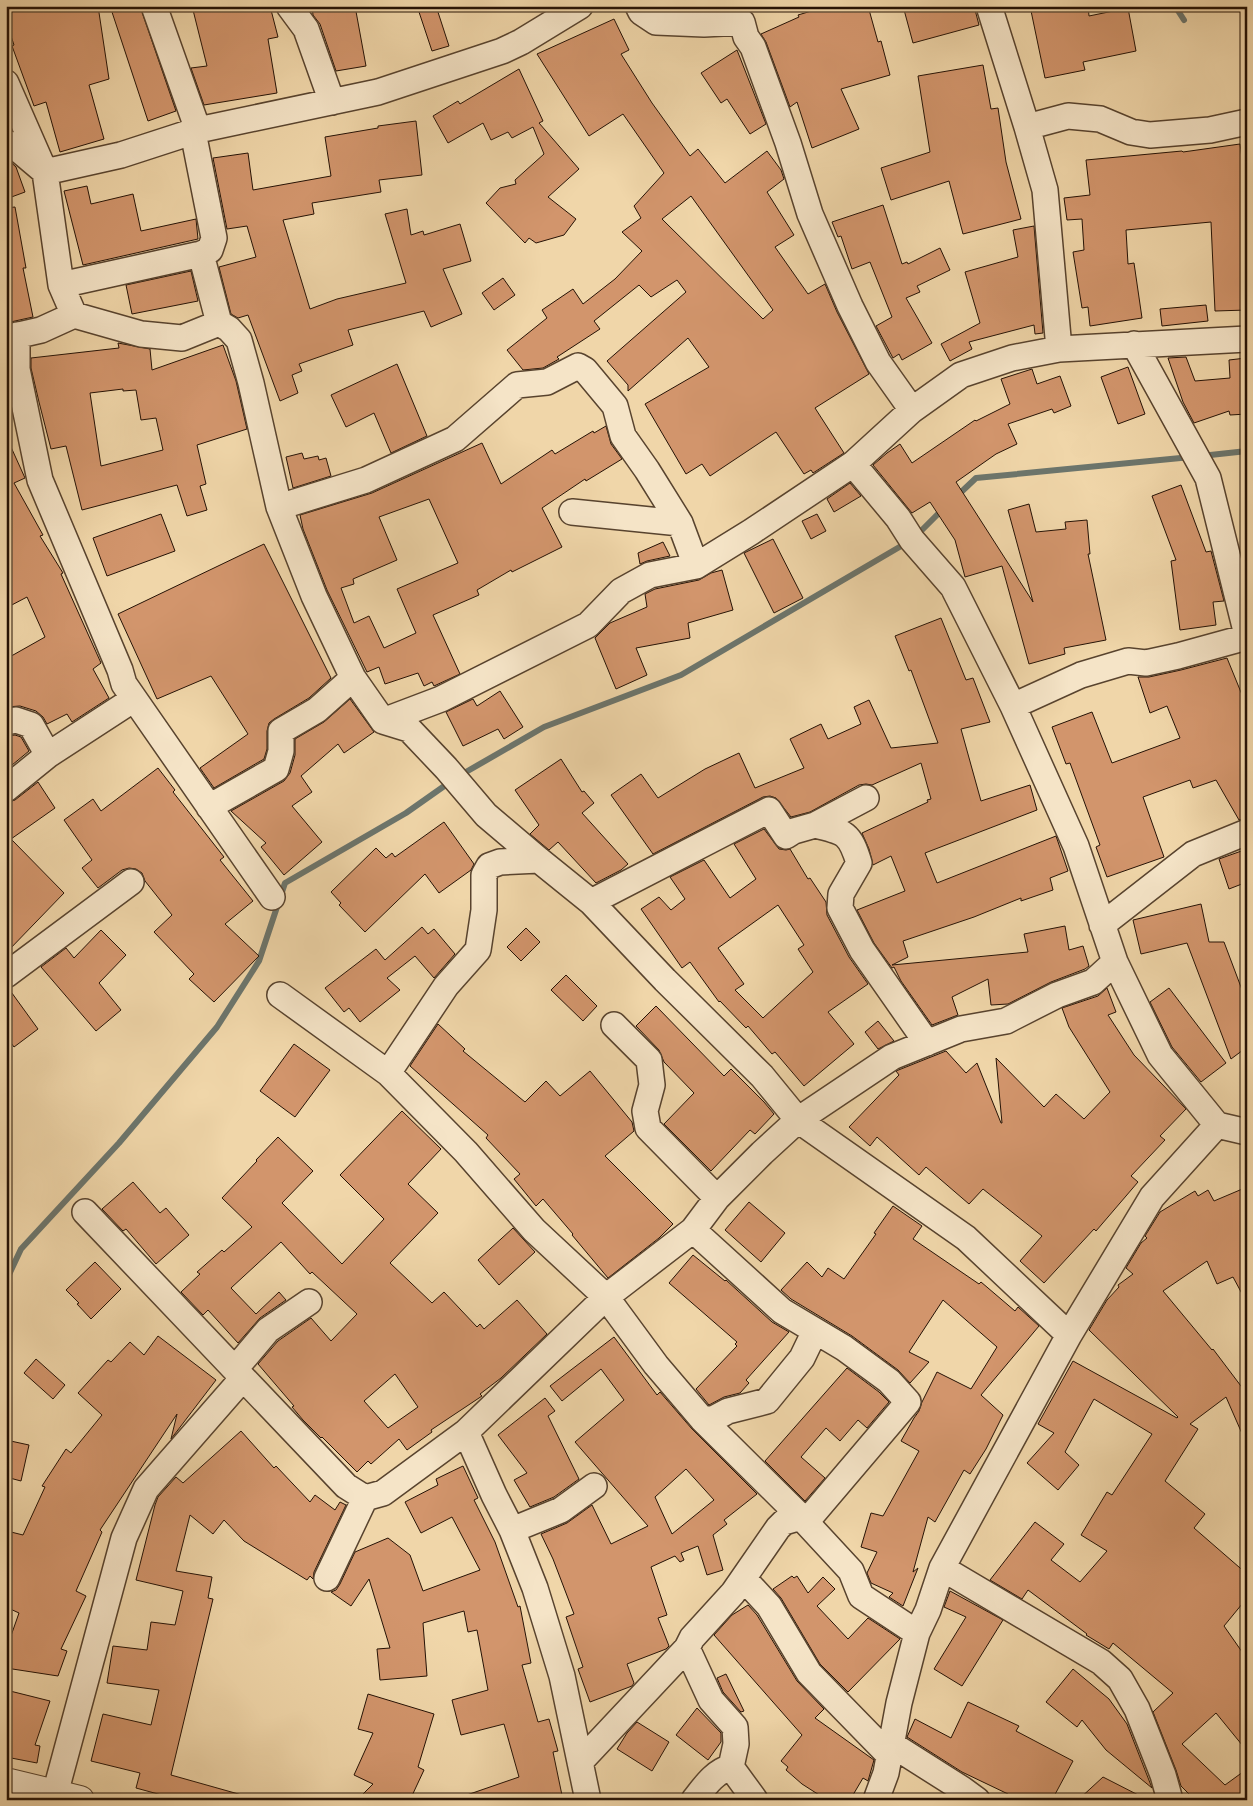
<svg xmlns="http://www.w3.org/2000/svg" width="1253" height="1806" font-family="'EB Garamond',serif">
<rect width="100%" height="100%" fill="#f0d6a9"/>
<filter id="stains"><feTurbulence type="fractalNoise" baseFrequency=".004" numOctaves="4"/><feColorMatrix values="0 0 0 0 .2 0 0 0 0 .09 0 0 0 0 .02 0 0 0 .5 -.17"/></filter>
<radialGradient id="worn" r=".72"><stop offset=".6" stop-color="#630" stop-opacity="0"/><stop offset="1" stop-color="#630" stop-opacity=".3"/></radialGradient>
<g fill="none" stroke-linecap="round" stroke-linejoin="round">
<path stroke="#6c756c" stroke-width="6" d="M1175 6 1184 20
M1201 456 1247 451
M957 496 976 478 1191 457
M916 536 944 508
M459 776 544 727 681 675 908 542
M6 1281 21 1249 119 1143 217 1027 259 961 285 883 406 813 450 782"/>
</g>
<path fill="#d2956c" stroke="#251205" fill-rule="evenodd" d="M6 6H98L109 79 89 85 104 139 60 152 46 102 34 106 12 46 14 45 6 21Z
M110 6H140L176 111 148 121Z
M192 6H270L278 37 268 39 277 93 204 105 191 68 207 66Z
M312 6H355L366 66 336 71 320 24 313 15Z
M417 6H436L449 46 432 51Z
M828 6H868L878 42 881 41 890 75 841 89 859 129 812 148 797 102 790 107 766 42 761 34 799 17 798 15Z
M903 6H974L979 25 913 43Z
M1030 6H1088L1089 16 1128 8 1136 51 1083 62 1085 70 1045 78Z
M614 19 629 50 621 54 652 103 690 156 698 149 725 183 767 151 781 170 784 179 767 192 794 235 775 247 808 294 825 284 837 312 869 374 815 408 844 453 813 473 811 470 804 474 776 432 710 476 702 464 686 474 645 404 709 367 688 338 628 391V385L607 361 686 292 677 280 651 297 639 285 594 321 600 329 557 357 559 359 543 368 523 370 507 350 547 318 542 310 573 289 583 304 615 279 642 251 622 232 641 218 634 206 664 173 623 114 589 136 537 54ZM691 196 773 310 763 319 662 219Z
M737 50 766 124 750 134 727 99 721 103 701 73Z
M983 65 991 109 998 108 1006 162 1021 219 963 234 949 181 891 200 881 168 930 152 918 76Z
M519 69 543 121 539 123 579 169 548 197 576 219 564 235 536 243 529 238 525 243 486 203 500 188 516 184 515 180 544 154 533 127 512 138 508 132 491 140 483 123 448 143 433 116 458 101 460 104Z
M416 121 422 175 379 180 381 192 312 203 314 214 283 220 310 309 337 299 406 283 385 214 407 209 411 235 423 231 424 235 460 224 471 261 443 269 462 314 431 327 424 311 348 330 353 345 299 364 302 371 292 375 298 393 280 401 248 315 238 318 231 314 219 267 256 257 247 226 227 229 213 158 248 153 253 190 331 176 325 137 378 128V126Z
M1240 144 1247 195V310L1215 311 1211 222 1126 230 1128 264 1134 263 1142 318 1090 326 1088 307 1082 308 1073 252 1084 250 1082 219 1067 220 1064 198 1090 195 1086 160 1182 151 1183 152Z
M6 158 16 167 25 192 6 199Z
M87 186 91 204 133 194 141 231 196 219 198 239 83 265 64 191Z
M883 205 902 264 907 262 908 264 940 248 950 270 917 286 920 292 906 298 932 343 902 360 899 354 893 358 876 326 892 317 870 262 852 269 841 236 838 237 832 222Z
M15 207 26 268H23L33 317 6 323V208Z
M1034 226 1043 333 1035 334 1034 325 969 342 972 349 950 361 941 344 980 323 965 272 1018 257 1013 230Z
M191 271 198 301 132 314 126 285Z
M503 278 515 295 494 310 482 293Z
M1206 305 1208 321 1162 326 1160 309Z
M118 343 150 349 152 370 223 345 236 381 247 429 197 445 206 484 200 486 207 510 187 516 177 485 82 510 66 446 51 449 39 402 31 368V358L119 348ZM123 389V391L136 390 141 420 156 418 163 450 101 466 90 393Z
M1186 357 1195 381 1230 378 1229 360 1246 358 1247 414 1230 415 1229 411 1194 423 1183 402 1168 358Z
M397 364 427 436 391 453 374 413 346 427 331 395Z
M1128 367 1145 414 1118 424 1101 377Z
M1032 369 1037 384 1060 376 1071 406 1054 413 1052 409 1008 424 1017 444 996 454 956 482 1033 602 1008 510 1029 504 1036 532 1066 529 1065 522 1087 520 1090 554H1088L1106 640 1064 648 1065 654 1029 664 1002 566 965 577 955 540 930 502 912 513 873 465 887 453 900 444 912 463 975 420 976 421 1010 404 1001 379Z
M606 426 611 444 622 459 586 481 585 479 542 508 562 547 512 572 511 570 477 590 479 595 433 615 460 674 434 686 432 682 424 686 418 673 385 684 379 667 367 672 327 590 303 529 300 515 372 493 482 443 501 484 552 450 555 454 593 431 594 433ZM429 499 458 563 397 589 416 633 384 648 369 616 354 623 341 588 354 584 353 579 397 560 379 517Z
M6 436 25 478 14 483 43 535 40 536 63 573 61 574 101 663 93 669 109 698 72 722 67 714 47 724 43 717 36 711 20 706 6 707V659L45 637 27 597 6 608Z
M302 453 304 459 318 456 319 460 326 458 331 476 293 488 286 457Z
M850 483 861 496 834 512 827 499Z
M1181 485 1206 552 1211 551 1224 601 1213 602 1216 625 1180 630 1171 561 1176 560 1152 496Z
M161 514 175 551 107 576 93 538Z
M817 514 826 531 811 539 802 521Z
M773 539 803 598 774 613 744 553Z
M663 542 670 556 647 561 640 564 638 553Z
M264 544 331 678 309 698 274 719 269 723 267 731V749L264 759 214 788 200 768 248 734 211 676 157 699 118 614Z
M722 570 733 610 688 623 690 638 636 648 647 675 616 689 595 638 610 623 647 607 645 594 655 589 699 580 711 573Z
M941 618 966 680 973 678 990 722 961 729 981 801 1030 785 1037 810 925 853 937 883 1056 836 1068 871 1050 878 1053 890 1021 901V898L974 917 903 941 908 957 892 965 1028 952 1024 934 1065 926 1069 950 1083 946 1089 966 1085 969 1051 982 1008 1004 991 1005 988 979 952 997 958 1015 932 1025 901 981 894 967 892 968 874 943 857 910 905 891 891 856 873 865 869 849 862 833 928 802 927 800 931 799 921 763 872 785 866 784 859 785 810 812 791 817 776 798 770 796 763 797 653 854 611 795 641 774 658 798 705 769 739 753 755 788 804 768 790 739 821 724 828 739 861 724 854 707 869 700 891 748 938 743 911 670 909 671 895 636Z
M1227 658 1247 707V818L1239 820 1216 780 1193 788 1190 780 1143 797 1164 857 1107 877 1096 847 1100 845 1070 763 1066 764 1052 727 1092 712 1112 763 1180 738 1167 706 1150 713 1138 677H1149L1181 670Z
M500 691 523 727 504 739 498 729 463 746 446 712 473 699 477 706Z
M350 699 374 732 344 753 338 744 301 776 312 792 292 806 322 842 284 875 261 847 266 843 231 811 284 781 290 773 295 755V739L324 722Z
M15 735 21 737 29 751 6 770V736Z
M561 759 582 792 584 791 594 803 582 813 628 864 621 870 596 883 558 842 549 850 530 834 539 825 515 790Z
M158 768 175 790 173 792 224 857 220 860 253 901 225 924 259 956 214 1002 189 979 194 974 154 932 172 915 145 881 142 873 136 869 129 868 122 870 98 888 82 868 92 860 64 820 93 799 101 811Z
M38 782 55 808 11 839 64 893 6 953V803L15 800Z
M444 822 474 864 471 870 439 893 425 874 365 932 339 905 341 903 331 892 376 848 386 858 392 853 395 857Z
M764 829 779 849 786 850 790 849 808 879 810 878 826 902 827 915 849 957 868 984 828 1012 854 1044 804 1086 775 1052 772 1054 748 1026 746 1028 720 1001 719 1002 690 962 682 968 641 909 659 897 671 910 685 899 670 877 704 860 730 898 756 879 734 844ZM778 905 804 945 798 949 813 972 763 1018 735 990 744 984 718 948Z
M1247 849V882L1229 889 1219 859Z
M1201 904 1209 942H1224L1247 1003V1047L1231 1059 1187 943 1141 954 1133 920Z
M422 927 428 934 434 929 455 954 434 978 415 956 387 978 400 990 360 1022 349 1008 344 1012 325 988 376 949 385 960Z
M526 928 540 942 521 961 507 947Z
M101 930 126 955 99 983 121 1010 96 1031 41 967 66 948 74 958Z
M566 975 597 1006 583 1021 551 990Z
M1107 988 1116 1012 1108 1015 1134 1055 1186 1109 1160 1136 1165 1140 1131 1176 1138 1182 1096 1231 1094 1229 1044 1283 1020 1261 1042 1236 983 1189 969 1204 926 1167 919 1175 877 1137 870 1146 849 1127 899 1075 896 1071 946 1051 966 1073 977 1063 1001 1123H1002L996 1058 1044 1107 1056 1094 1084 1119 1110 1092 1069 1027 1062 1008 1098 996Z
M1169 988 1226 1063 1201 1082 1172 1047 1150 1002Z
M6 989H9L38 1029 14 1047 6 1036Z
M656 1006 724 1076 731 1069 764 1102 774 1114 755 1134 750 1130 711 1171 664 1124 694 1093 664 1062 659 1050 636 1026Z
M878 1021 894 1041 878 1049 865 1032Z
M438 1024 465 1049 463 1051 525 1102 546 1081 560 1096 590 1071 632 1122 634 1131 605 1156 673 1224 659 1238 608 1278 572 1235 573 1234 543 1199 536 1206 514 1179 520 1174 486 1138 488 1135 410 1066Z
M294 1044 330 1070 295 1117 260 1091Z
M402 1111 441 1149 408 1184 438 1213 390 1263 432 1303 444 1292 477 1327 480 1324 484 1329 517 1300 547 1334 501 1378 480 1394 482 1396 431 1430 432 1432 407 1450 399 1439 371 1464 368 1461 357 1472 322 1437 321 1438 303 1420 292 1407 294 1406 258 1364 278 1341 311 1318 331 1341 357 1314 312 1272 310 1274 281 1242 231 1288 256 1314 279 1292 286 1300 260 1318 238 1343 208 1310 203 1315 181 1292 200 1274 197 1272 222 1250 224 1252 252 1227 222 1198 257 1161 256 1160 278 1137 313 1171 282 1203 342 1264 384 1219 340 1175ZM395 1374 418 1407 388 1428 364 1401Z
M133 1182 160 1213 166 1208 189 1235 156 1264 126 1229 123 1231 102 1209Z
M1247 1187V1303L1233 1277 1217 1284 1207 1261 1163 1291 1212 1350 1213 1349 1247 1394V1445L1226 1397 1190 1424 1198 1429 1165 1481 1205 1514 1194 1528 1247 1574V1598L1224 1626 1247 1659V1751L1216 1713 1182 1744 1225 1785 1247 1769V1800H1195L1181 1786 1176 1770 1153 1712 1173 1693 1113 1643 1109 1649 1086 1635 1087 1634 1028 1590 1022 1599 990 1580 1035 1522 1064 1544 1051 1560 1080 1582 1107 1551 1081 1535 1107 1492 1112 1495 1152 1434 1094 1399 1065 1452 1079 1465 1058 1490 1027 1463 1054 1433 1038 1424 1073 1361 1177 1418 1178 1417 1089 1330 1107 1300 1119 1287 1118 1285 1133 1274 1126 1268 1141 1243 1147 1238 1145 1236 1160 1212 1195 1191 1198 1196 1208 1190 1214 1201Z
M749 1202 785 1233 761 1262 725 1230Z
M893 1206 922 1226 913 1239 979 1284 981 1282 1015 1311 1018 1307 1039 1326 981 1395 1003 1415 986 1449 970 1474 964 1470 935 1522 928 1517 913 1572 918 1568 903 1606 889 1597 893 1593 871 1583 867 1573 877 1552 861 1547 871 1513 883 1516 919 1451 901 1441 914 1418 919 1411 922 1402 937 1372 971 1389 997 1347 943 1300 909 1352 929 1362 910 1383 898 1370 852 1336 791 1299 781 1290 807 1262 822 1277 828 1268 844 1279 876 1234 874 1233Z
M513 1228 535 1252 499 1285 478 1260Z
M693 1255 725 1281 726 1280 772 1322 789 1332 746 1380 749 1383 740 1393 724 1397 709 1405 696 1389 737 1346 735 1344 737 1342 669 1283Z
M95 1262 121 1289 91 1319 77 1304 79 1303 66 1290Z
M158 1336 216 1380 171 1439 177 1414 100 1530 102 1532 76 1591 86 1596 61 1649 67 1651 58 1676 6 1668V1650L19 1613 6 1607V1540L11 1532 23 1535 45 1487 42 1486 66 1449 71 1453 102 1415 78 1393 108 1360 111 1362 130 1342 144 1355Z
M614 1337 657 1395 660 1392 692 1429 757 1494 724 1520 727 1524 713 1535 723 1570 707 1575 698 1546 681 1553 684 1560 680 1562 675 1556 651 1567 667 1615 658 1618 669 1646 666 1649 627 1664 634 1683 632 1686 590 1702 578 1669 583 1667 566 1617 574 1614 553 1559 541 1534 567 1523 592 1505 611 1544 648 1526 575 1442 624 1400 601 1369 562 1401 550 1386ZM686 1469 714 1500 672 1534 655 1497Z
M36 1359 65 1385 53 1399 24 1373Z
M847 1368 879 1392 889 1402 867 1428 858 1420 840 1441 826 1428 801 1457 825 1478 805 1501 765 1461Z
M545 1398 555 1411 548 1416 579 1479 554 1497 530 1507 514 1480 527 1473 498 1435Z
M241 1431 274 1468 276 1466 310 1502 315 1495 335 1510 340 1502 346 1505 314 1572 313 1579 310 1576 307 1580 244 1541 224 1520 213 1534 190 1515 176 1571 212 1577 208 1598 213 1599 171 1775 242 1795V1800H180L136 1788 140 1773 91 1761 103 1714 151 1725 159 1690 107 1683 113 1646 147 1650 151 1622 175 1625 183 1591 136 1580 155 1505 158 1497 176 1477 183 1483Z
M6 1440 29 1445 21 1481 6 1477Z
M463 1466 478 1498 474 1500 495 1542 518 1607 520 1606 531 1663 522 1665 538 1722 549 1719 558 1751 553 1752 563 1800H462L461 1797 519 1777 504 1724 461 1735 452 1700 488 1690 477 1630 468 1632 464 1611 423 1623 427 1676 380 1680 377 1649 390 1648 369 1579 351 1606 331 1592 336 1590 340 1584 355 1552 388 1538 410 1555 423 1591 480 1570 452 1517 421 1533 405 1502 438 1485 436 1479Z
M792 1576 794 1578 797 1576 808 1593 823 1577 835 1589 817 1606 848 1639 868 1618 900 1639 848 1692 820 1664 781 1598 773 1589Z
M950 1591 1003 1620 962 1686 934 1669 966 1617 944 1607Z
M748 1605 757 1615 797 1681 824 1709 815 1718 874 1760 868 1781 863 1778 850 1800H827L802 1784 786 1770 788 1767 781 1761 802 1735 714 1635 732 1615Z
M1073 1669 1109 1699 1127 1724 1152 1788 1106 1750 1082 1720 1077 1727 1046 1702Z
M726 1674 744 1711 741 1712 723 1692 717 1678Z
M6 1690 50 1701 35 1745 40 1746 37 1763 6 1757Z
M368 1694 434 1714 418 1767 424 1770 410 1800H357L373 1784 354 1775 373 1733 358 1729Z
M968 1702 1019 1726 1016 1731 1073 1761 1052 1800H1004L1008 1794 962 1772 907 1737 915 1719 951 1738Z
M697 1708 721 1733V1742L708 1760 676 1735Z
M637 1722 669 1742 652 1771 617 1749 627 1733Z
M1103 1777 1148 1800H1078Z"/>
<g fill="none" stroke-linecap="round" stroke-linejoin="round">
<defs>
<path id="minor" d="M154 6 198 130
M289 6 306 29 332 102
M638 6 641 12 656 22 704 24 742 22 746 37 753 47 788 143 810 214 850 306 878 362 912 410
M989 6 1027 127 1045 190 1059 349
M6 83 45 172 61 285 74 315
M1027 127 1068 116 1100 119 1131 132 1150 135 1210 130 1247 122
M193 132 214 238 210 250 201 254 219 323 229 329 239 340 251 383 279 507 314 596 353 678 383 721 409 729 446 768 486 815 539 860 591 902 665 980 762 1076 798 1120 966 1238 1069 1335
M6 143 13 145 45 172 121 155 198 130 378 92 502 51 521 42 580 6
M61 285 201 254
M17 335V369L40 480 120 670 124 684 272 897
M6 338 41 330 74 315 141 334 182 338 219 323
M1134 344 1208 478 1247 635
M853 464 898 518 912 540 953 587 1013 706 1076 846 1115 962 1160 1055 1217 1125 1247 1132
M279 507 366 480 455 439 517 385 547 382 578 366 585 370 615 406 623 436 647 470 680 523 696 566
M572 512 680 523
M1013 706 1081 675 1128 661 1146 663 1178 656 1247 637
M383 721 441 699 588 625 621 591 650 575 696 566 751 532 853 464 912 410 961 375 1012 358 1059 349 1247 339
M6 722 16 720 31 725 48 755
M6 789 48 755 134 699
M209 807 276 769 281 751V731L317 710 353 678
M815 825C845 832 850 833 859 863L841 894 840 908 862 950 927 1043
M591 902 769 810 786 836 794 831 815 825 866 798
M1102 925 1193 854 1247 832
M6 975 131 882
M280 995 388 1073 466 1152 534 1230 606 1297 656 1365 702 1419 801 1517 851 1571 861 1596 917 1633
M614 1025 649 1060 652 1085 645 1111 648 1128 717 1198
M388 1073 446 986 478 950 484 910V875L489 866 500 862 539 860
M85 1212 346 1486 365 1498 383 1493 466 1432 606 1297 693 1230 717 1198 762 1153 798 1120 892 1057 961 1029 1006 1021 1057 995 1093 982 1115 962
M693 1230 782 1311 844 1348 889 1381 908 1402 806 1522
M235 1369 268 1330 309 1302
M702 1419H713L728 1411 767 1401 802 1358 815 1331
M466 1432 494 1495 512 1530 535 1588 562 1676 588 1800
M512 1530 561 1510 594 1486
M942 1568 1101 1662 1120 1679 1137 1709 1163 1775 1170 1800
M327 1578 365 1498
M744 1579 769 1606 809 1673 889 1755
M687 1648 711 1700 735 1727 736 1744 731 1767 755 1800
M891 1744 962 1789 977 1800
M580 1762 687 1648 692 1638 733 1593 778 1528 784 1522 801 1517
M55 1794 124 1538 146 1489 243 1378
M694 1800C705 1786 714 1772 731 1767
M876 1800 886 1773 899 1703 917 1633 928 1610 942 1568 1069 1335 1152 1197 1217 1125"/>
<path id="tertiary" d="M6 1782 80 1800"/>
</defs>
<use href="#minor" stroke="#58432e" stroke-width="28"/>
<use href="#tertiary" stroke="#58432e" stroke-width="30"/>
<use href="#minor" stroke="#f5e4c7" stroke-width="25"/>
<use href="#tertiary" stroke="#f5e4c7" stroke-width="28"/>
</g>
<rect width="1253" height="1806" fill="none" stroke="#f0d6a9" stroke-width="25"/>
<rect x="8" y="8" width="1238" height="1791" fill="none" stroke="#251205" stroke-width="2.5"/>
<rect x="12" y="12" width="1228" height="1781" fill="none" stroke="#251205"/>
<rect width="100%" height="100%" filter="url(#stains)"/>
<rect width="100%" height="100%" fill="url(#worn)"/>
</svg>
